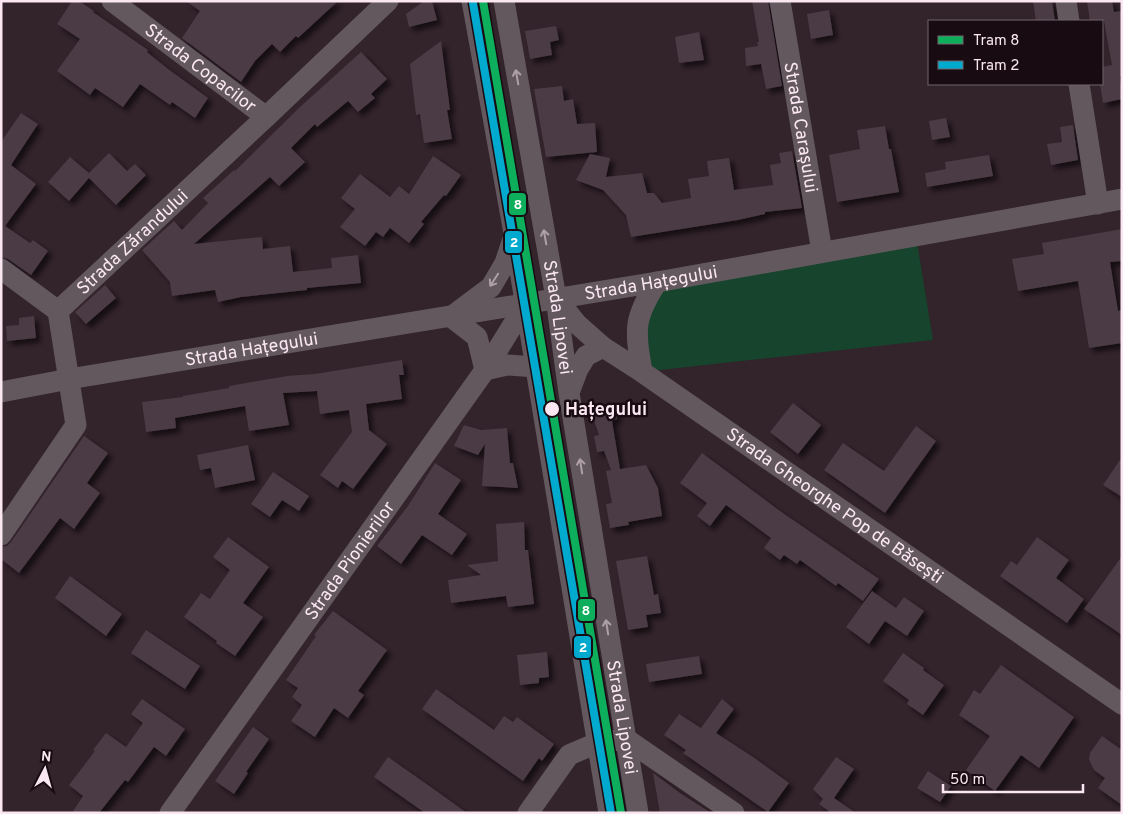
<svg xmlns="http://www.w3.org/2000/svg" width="1123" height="814" font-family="Overpass,sans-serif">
<defs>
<filter id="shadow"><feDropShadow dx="4.5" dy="4.5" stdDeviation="2.5" flood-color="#0009"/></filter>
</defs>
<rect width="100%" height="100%" fill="#33232b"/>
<path fill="#16442d" d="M916 236 933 340 642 372 636 337 657 282Z"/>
<path fill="#4c3a44" filter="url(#shadow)" d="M72 1H79L94 11 93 12 148 50 147 52 168 69 208 98 195 118 172 102 170 105 140 84 123 107 95 88 90 95 57 71 80 39 57 24Z
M186 1H338L298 38 296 36 280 52 272 44 255 61 241 82 182 38 200 11Z
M424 1H432L437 20 409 27 406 14Z
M752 1H768L782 86 766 89 761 64 746 66 745 48 758 46 757 42H759Z
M1033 1H1052L1055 21H1036Z
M1087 1H1112L1114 12 1122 11V76H1120L1122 99 1103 103 1100 84H1102V67L1112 65 1104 21H1090Z
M829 10 833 35 811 39 807 14Z
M556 26 559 40 550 42 552 55 530 59 525 31Z
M699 32 704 60 679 63 675 37Z
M441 41 450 110H447L452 139 424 143 420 114 416 115 410 64Z
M361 52 387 79 371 94 375 98 358 112 348 101 317 127 315 124 291 148 305 162 279 186 270 177 194 244 262 237 263 249 290 246 293 272 332 268 331 258 358 255 361 283 307 288V290L241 297 218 302 215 290 172 296 170 282 142 250 174 221 182 230 208 203 203 198 234 170 235 171 300 107Z
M562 86 564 101 573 99 577 124 595 123 597 152 546 157 534 89Z
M21 113 38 124 11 165 36 184 5 226 30 243 33 240 48 251 31 275 8 259 1 257V142Z
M946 118 950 137 932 140 929 121Z
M1073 125 1078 160 1051 165 1047 144 1062 142 1060 127Z
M885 126 889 149H891L899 192 837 202 829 155 860 149 857 130Z
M792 151 802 208 765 212V214L738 220 631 237 626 215 603 190 576 180 590 154 610 158 606 177 642 173 647 193H654L662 203 691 198 688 179 709 176 707 161 729 158 734 190 773 185 770 165 781 163 779 153Z
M109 153 127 171 135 164 146 175 116 205 89 178 69 201 48 182 70 157 89 173Z
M989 155 993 176 927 187 925 173 946 169 945 162Z
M433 156 461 175 446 196 444 195 421 222 424 224 409 243 390 228 383 237 376 232 365 246 340 227 355 209 341 198 360 174 390 197 399 186 409 194Z
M1122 229V261L1110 262 1118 311 1122 310V343L1089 348 1078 281 1018 291 1012 259 1044 254 1042 243Z
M105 285 116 298 86 324 75 312Z
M34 316 36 338 7 341 6 326 19 325V318Z
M402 360 404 375H399L402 399 366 404 369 430 387 444 353 489 342 481 338 488 320 475 352 432 349 410 320 414 317 391 283 393 289 425 249 431 245 406 175 418 176 428 146 432 142 402 183 397V396L229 388V386L287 376 315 374Z
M613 402 617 419 612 421 620 469 646 465 658 488 662 516 628 522 629 525 610 528 606 504 612 503 606 471 611 470 604 451 597 452 594 436 599 435 591 412Z
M793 403 821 425 798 454 770 432Z
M464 425 481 430 507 428 510 463H513L518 488 482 486 485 444 478 455 454 446Z
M916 426 936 441 885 513 824 470 843 443 884 471Z
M84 436 108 453 87 483 100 493 74 529 60 518 19 573 1 559V547L7 546 11 542Z
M248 445 255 480 215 488 211 468 200 470 197 455Z
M702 453 780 511 879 579 863 601 838 583 836 586 800 560 797 564 784 555 780 560 764 548 771 538 726 505 710 526 697 516 707 503 680 483Z
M1122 457V497L1103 485Z
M435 463 461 480 438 514 467 534 452 555 422 535 401 564 377 546 408 506Z
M273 472 309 496 299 511 282 500 270 517 251 504Z
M524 522 525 550H528L534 604 508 607 506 596 451 603 448 580 481 575 467 565 498 561 496 524Z
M228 537 269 567 243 603 263 617 235 656 216 643 217 641 184 617 201 593 210 599 230 570 213 557Z
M1037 537 1069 560 1056 578 1084 599 1067 623 1000 576 1011 561 1017 565Z
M647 556 654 595 658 594 661 613 646 615 648 627 628 630 616 561Z
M1122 556V635L1084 609Z
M70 576 122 614 106 636 55 598Z
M872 591 896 608 904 597 924 611 907 636 885 621 869 644 846 627Z
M333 611 387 650 358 691 364 695 348 718 334 708 315 737 291 721 302 705 292 697 298 688 286 680 316 636 314 635Z
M146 630 200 666 185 689 131 653Z
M547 652 549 677 539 678V683L520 685 517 655Z
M903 653 924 668 923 670 944 685 923 715 907 704 909 700 883 681Z
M699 656 702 674 649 682 646 664Z
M1001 665 1074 717 1039 768 1021 755 995 791 966 770 990 736 959 715 974 690 980 694Z
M436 689 494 730 504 716 513 722 517 717 554 744 542 761 539 758 523 781 422 709Z
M142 699 185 729 166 756 154 747 128 782 125 780 99 813H72L83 796 69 785 95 751 93 750 106 733 126 747 143 723 131 714Z
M722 699 734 709 716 733 753 757 789 783 768 812 683 753 686 750 664 735 679 714 701 728Z
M253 727 269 739 246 772 248 773 234 794 215 781Z
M1102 736 1122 750V753L1113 764 1122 753V805L1098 788 1105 778 1094 770 1091 764 1089 759 1090 753Z
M388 757 435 790 467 813H425L374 777Z
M836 757 854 769 834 798 856 813H831L819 804 823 799 813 789Z
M928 771 951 786 940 802 917 788Z
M653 773 680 793 711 813H660Z"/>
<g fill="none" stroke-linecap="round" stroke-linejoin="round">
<g stroke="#63585e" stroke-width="21">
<path id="s1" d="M112 1 266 117"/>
<path d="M472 1 512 222 609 813"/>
<path id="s2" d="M504 1 556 298 569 393 638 813"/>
<path id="s3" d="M780 1 822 252"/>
<path d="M1066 1 1069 21"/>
<path d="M1079 84 1098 204"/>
<path d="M1 269 58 311"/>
<path id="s4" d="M556 298 577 324 603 347 642 372 1122 704"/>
<path d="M485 370 477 337 451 317 491 287 505 263 513 239"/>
<path d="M485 370 507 365 536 367"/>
<path d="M642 372C635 329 633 319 657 282"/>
<path d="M570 390 578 369 586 356 603 347"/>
<path id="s5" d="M1 392 69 379 657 282 1122 199"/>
<path id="s6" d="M1 535 76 425 58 311 266 117 388 1"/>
<path id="s7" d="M170 813 485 370 526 304"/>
<path d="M528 813 569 755 597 743 626 739 734 813"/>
</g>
<defs>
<path id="tram-1" d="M483 1 621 813"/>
<path id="tram-2" d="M473 3 611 813"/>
</defs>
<use href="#tram-1" stroke="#180c12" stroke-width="11"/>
<use href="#tram-2" stroke="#180c12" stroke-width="11"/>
<use href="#tram-1" stroke="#0daf5c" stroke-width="8"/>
<use href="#tram-2" stroke="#00a9ce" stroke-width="8"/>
</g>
<defs><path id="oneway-shaft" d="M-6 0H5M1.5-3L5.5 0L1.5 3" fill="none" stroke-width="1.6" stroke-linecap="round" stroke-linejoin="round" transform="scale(1.25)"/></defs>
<g stroke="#afa0a8">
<use href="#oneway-shaft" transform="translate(517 77) rotate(-100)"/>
<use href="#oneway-shaft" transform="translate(545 237) rotate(-100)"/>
<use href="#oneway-shaft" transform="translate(494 280) rotate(123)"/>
<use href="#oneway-shaft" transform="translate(581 466) rotate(-99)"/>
<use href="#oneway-shaft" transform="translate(607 627) rotate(-99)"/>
</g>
<circle fill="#fbe7f1" stroke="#180c12" stroke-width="2" cx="552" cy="409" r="8"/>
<g text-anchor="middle" stroke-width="5" stroke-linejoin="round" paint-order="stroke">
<g font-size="18" fill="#fbe7f1" stroke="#180c12">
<text dy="6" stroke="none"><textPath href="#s1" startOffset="111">Strada Copacilor</textPath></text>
<text dy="6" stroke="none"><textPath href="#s3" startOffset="128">Strada Carașului</textPath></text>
<text dy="6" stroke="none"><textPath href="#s6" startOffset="350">Strada Zărandului</textPath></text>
<text dy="6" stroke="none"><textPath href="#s5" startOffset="659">Strada Hațegului</textPath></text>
<text dy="6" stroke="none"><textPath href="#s2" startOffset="321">Strada Lipovei</textPath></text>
<text dy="6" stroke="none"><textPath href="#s5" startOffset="254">Strada Hațegului</textPath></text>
<text dy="6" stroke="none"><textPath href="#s4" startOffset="349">Strada Gheorghe Pop de Băsești</textPath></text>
<text dy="6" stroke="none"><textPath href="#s7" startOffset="310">Strada Pionierilor</textPath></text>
<text dy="6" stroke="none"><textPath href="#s2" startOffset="726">Strada Lipovei</textPath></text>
</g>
<g font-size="18" font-weight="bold" fill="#fbe7f1" stroke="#180c12" text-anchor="start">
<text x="565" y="415">Hațegului</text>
</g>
</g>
<g stroke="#180c12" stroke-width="2">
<rect x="508" y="192" width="19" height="24" rx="5" fill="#0daf5c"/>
<rect x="504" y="230" width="19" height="24" rx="5" fill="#00a9ce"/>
<rect x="577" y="598" width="19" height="24" rx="5" fill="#0daf5c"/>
<rect x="573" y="635" width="19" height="24" rx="5" fill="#00a9ce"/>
</g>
<g font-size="14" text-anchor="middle" font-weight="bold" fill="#fff">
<text x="518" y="209">8</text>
<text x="514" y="247">2</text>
<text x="586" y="615">8</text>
<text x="583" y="652">2</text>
</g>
<rect width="1123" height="814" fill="none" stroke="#fbe7f1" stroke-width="5"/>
<rect x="928" y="20" width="175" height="65" fill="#180c12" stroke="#73646b"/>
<rect x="938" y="36" width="25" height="8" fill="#0daf5c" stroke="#73646b"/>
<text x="973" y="45" font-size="15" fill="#fbe7f1">Tram 8</text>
<rect x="938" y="61" width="25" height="8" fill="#00a9ce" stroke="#73646b"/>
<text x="973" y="70" font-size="15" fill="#fbe7f1">Tram 2</text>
<g transform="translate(45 769) rotate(6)" stroke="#180c12" stroke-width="4" paint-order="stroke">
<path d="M0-4L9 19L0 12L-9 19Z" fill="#fbe7f1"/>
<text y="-8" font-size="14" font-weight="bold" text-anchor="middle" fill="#fbe7f1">N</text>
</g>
<path d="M943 784v8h140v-8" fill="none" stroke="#fbe7f1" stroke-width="2.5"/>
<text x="950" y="784" font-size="15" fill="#fbe7f1" stroke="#180c12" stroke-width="4" paint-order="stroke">50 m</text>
</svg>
